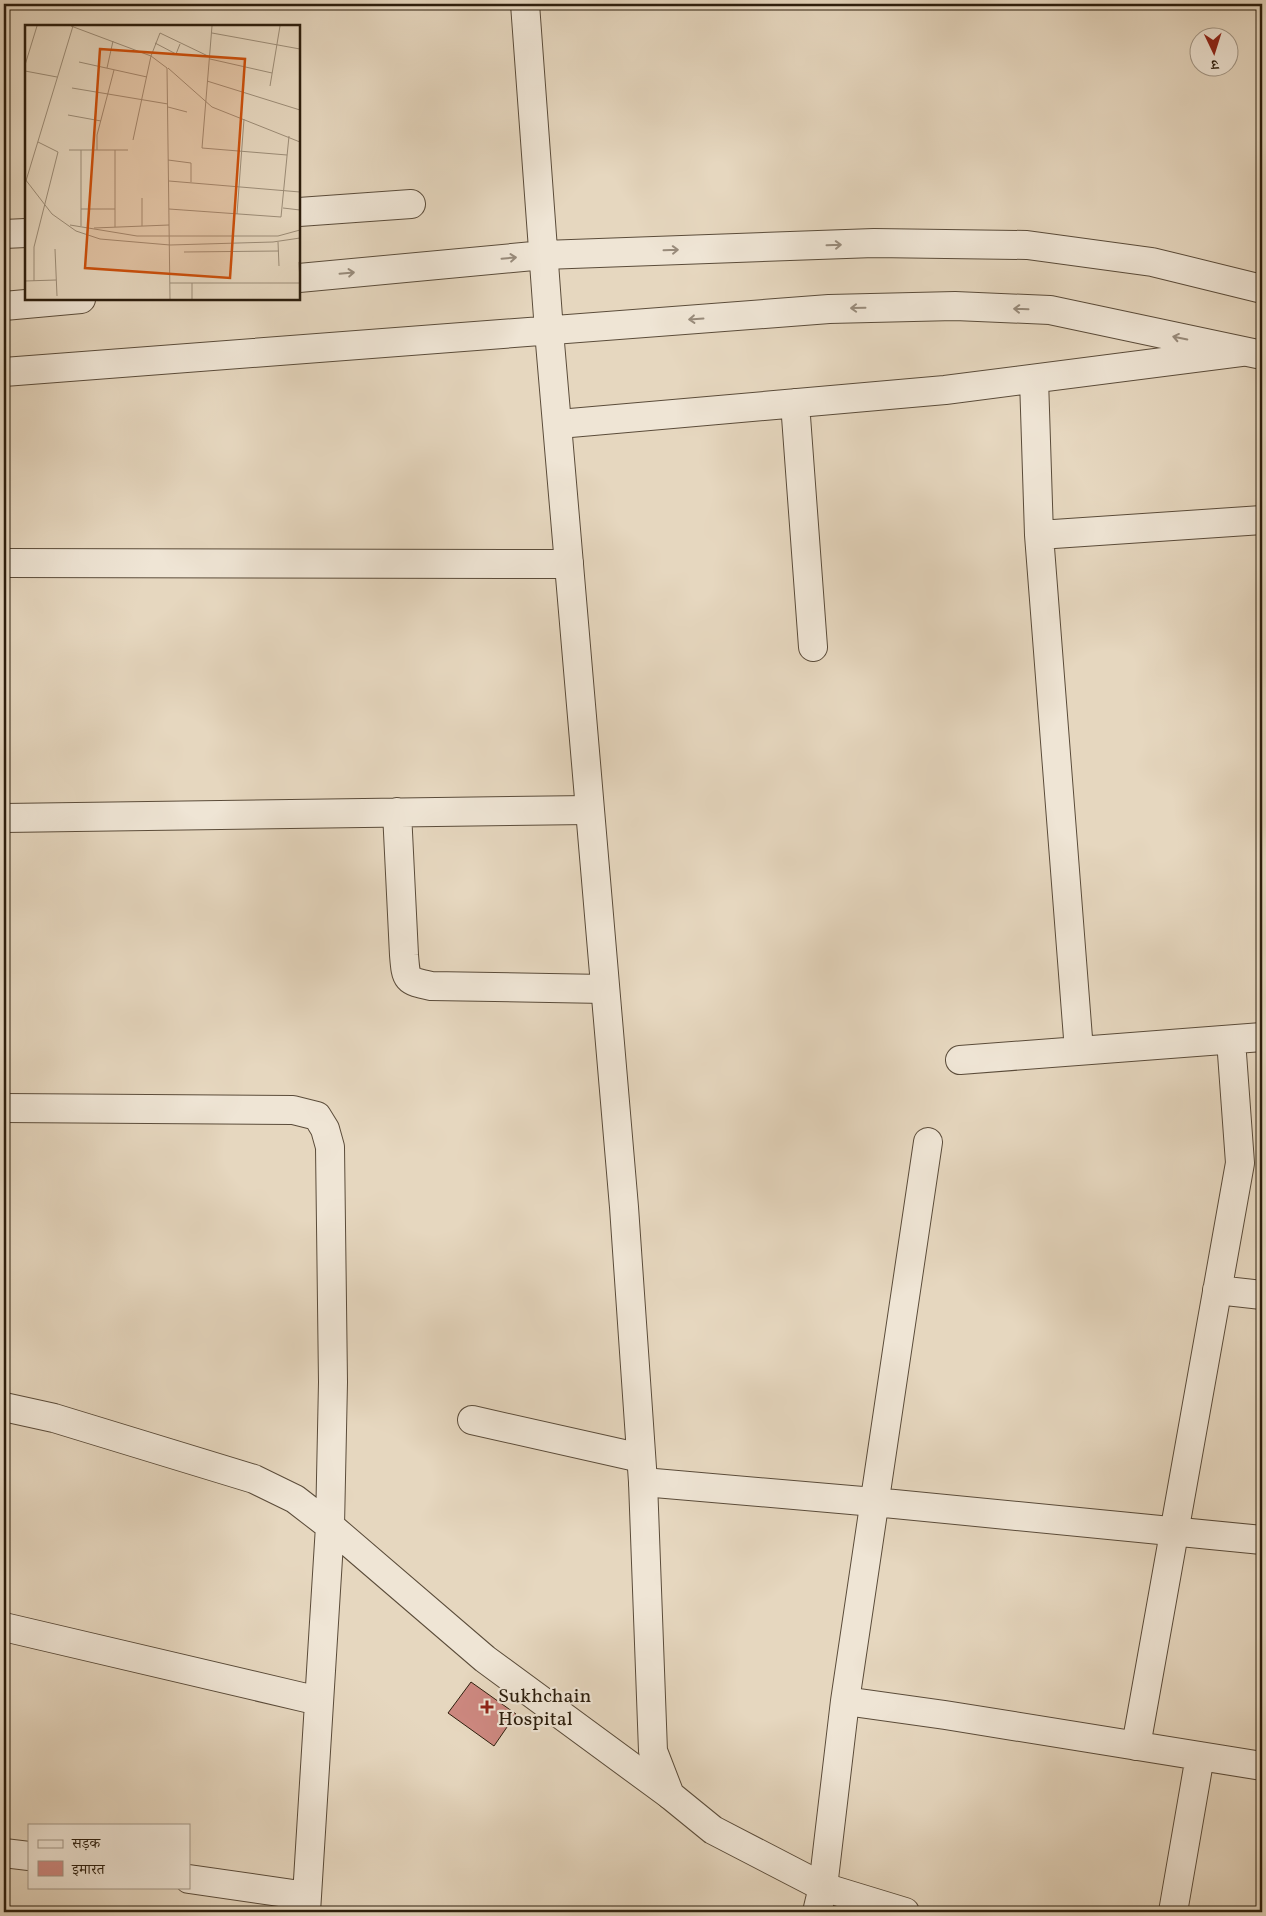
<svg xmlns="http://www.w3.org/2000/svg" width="1266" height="1916" font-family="Vollkorn,'Noto Serif Devanagari',serif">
<rect width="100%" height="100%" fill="#e6d7bf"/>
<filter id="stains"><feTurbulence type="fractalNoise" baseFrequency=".004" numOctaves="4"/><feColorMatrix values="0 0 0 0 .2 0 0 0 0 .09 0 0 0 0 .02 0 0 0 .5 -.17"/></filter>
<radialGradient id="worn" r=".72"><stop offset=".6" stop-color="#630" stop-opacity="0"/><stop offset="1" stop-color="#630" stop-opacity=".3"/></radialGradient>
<path fill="#cd8880" stroke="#2d1e0d" d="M471 1682 516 1714 494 1746 448 1713Z"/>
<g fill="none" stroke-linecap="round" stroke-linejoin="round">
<defs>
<path id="minor" d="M299 212 411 204
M4 234 26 233
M1034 379 1039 535 1079 1051
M795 403 813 647
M559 424 945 390 1241 352
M1039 535 1262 520
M4 563 569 564
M397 812 404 955C406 980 406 981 431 986L605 989
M4 818 589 810
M960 1060 1262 1037
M4 1108 293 1110 317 1116 325 1129 330 1147 333 1382 330 1526 306 1912
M1217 1290 1262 1295
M4 1407 54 1418 254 1479 295 1499 330 1526 485 1659 670 1795
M472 1420 641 1458
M643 1482 874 1502 1262 1540
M4 1627 319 1701
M845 1701 945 1715 1262 1766
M1136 1746 1240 1163 1231 1040
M4 1853 29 1856
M189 1879 307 1896
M817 1912 823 1887 845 1701 928 1142
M1173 1912 1200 1756"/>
<path id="tertiary" d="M525 4 549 331 624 1207 643 1482 653 1751 670 1795 713 1830 823 1887 905 1912
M299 278 544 255 874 243 1027 245 1152 262 1262 289
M4 306 81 299
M4 372 829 309 955 306 1050 310 1262 355"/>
</defs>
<use href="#minor" stroke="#5b4c3a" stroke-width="30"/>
<use href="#tertiary" stroke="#5b4c3a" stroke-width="30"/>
<use href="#minor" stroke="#efe5d5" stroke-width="28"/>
<use href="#tertiary" stroke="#efe5d5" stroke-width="28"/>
</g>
<defs><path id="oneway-shaft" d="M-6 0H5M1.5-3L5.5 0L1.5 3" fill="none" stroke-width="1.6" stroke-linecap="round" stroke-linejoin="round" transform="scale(1.25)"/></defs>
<g stroke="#988b7b">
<use href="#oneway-shaft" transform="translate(834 245) rotate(-2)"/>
<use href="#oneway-shaft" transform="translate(671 250) rotate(-2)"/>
<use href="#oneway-shaft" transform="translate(509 258) rotate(-5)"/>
<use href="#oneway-shaft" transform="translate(347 273) rotate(-5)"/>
<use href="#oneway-shaft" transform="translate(858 308) rotate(179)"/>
<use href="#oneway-shaft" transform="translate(1021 309) rotate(-178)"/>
<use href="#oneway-shaft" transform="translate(696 319) rotate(176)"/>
<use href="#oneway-shaft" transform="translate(1180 338) rotate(-168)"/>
</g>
<path fill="#8f2418" stroke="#efe5d5" stroke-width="2" d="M484.5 1699.5h5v5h5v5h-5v5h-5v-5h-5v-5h5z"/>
<g text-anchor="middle" stroke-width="4.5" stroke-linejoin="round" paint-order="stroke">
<g font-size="20" fill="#2d1e0d" stroke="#efe5d5" text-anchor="start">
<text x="498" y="1702">Sukhchain<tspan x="498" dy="23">Hospital</tspan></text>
</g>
</g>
<g transform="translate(25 25)">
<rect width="275" height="275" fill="#e6d7bf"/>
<path fill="none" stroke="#9c8d78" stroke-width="1" d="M46 1 126 31 142 43 145 274M187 1 177 123 262 130M187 8 275 24M130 18 151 29 155 19M185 34 247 48M54 37 122 52M0 40 12 1M82 43 88 16M143 43 187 82 275 117M0 46 32 52M182 56 275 85M245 61 255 1M47 63 143 79M143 82 162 87M43 90 76 96M108 115 126 31 135 8 185 32M44 125H103M72 125V110L89 45M143 135 166 138V157M0 154 27 189 51 206 75 214 145 220 248 217 275 213M144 156 275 167M0 159 48 1M117 173V201M258 183 275 185M56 184H90M144 184 256 192 264 111M212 189 219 94M45 200 112 211H253L275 205M56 201V125M90 202V125M69 203 144 200M253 217 254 241M30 224 32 271M159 227 254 226M274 237 275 258M0 256 31 255M9 256V222L33 127 13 117M145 258H275M167 274V258"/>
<path fill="#cc500c" fill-opacity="0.15" stroke="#cc500c" stroke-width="2.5" d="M75 24 220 34 205 253 60 243Z"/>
<rect width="275" height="275" fill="none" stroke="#2d1e0d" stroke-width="2.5"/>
</g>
<rect width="1266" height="1916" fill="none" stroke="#e6d7bf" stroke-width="20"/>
<rect x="5" y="5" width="1256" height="1906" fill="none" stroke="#2d1e0d" stroke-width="2.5"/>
<rect x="10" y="10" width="1246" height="1896" fill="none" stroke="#2d1e0d"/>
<rect x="28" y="1824" width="162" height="65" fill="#efe5d5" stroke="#a19585"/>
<rect x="38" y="1840" width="25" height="8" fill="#efe5d5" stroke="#a19585"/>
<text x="72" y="1848" font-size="15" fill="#2d1e0d">सड़क</text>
<rect x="38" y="1861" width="25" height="15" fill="#cd8880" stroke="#a19585"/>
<text x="72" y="1874" font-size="15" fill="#2d1e0d">इमारत</text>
<g transform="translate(1214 52) rotate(176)"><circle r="24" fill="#efe5d5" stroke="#a19585"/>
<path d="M0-4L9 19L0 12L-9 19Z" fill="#8f2418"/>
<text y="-8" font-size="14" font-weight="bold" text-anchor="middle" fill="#2d1e0d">उ</text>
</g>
<rect width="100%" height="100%" filter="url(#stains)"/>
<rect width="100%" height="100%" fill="url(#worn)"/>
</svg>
